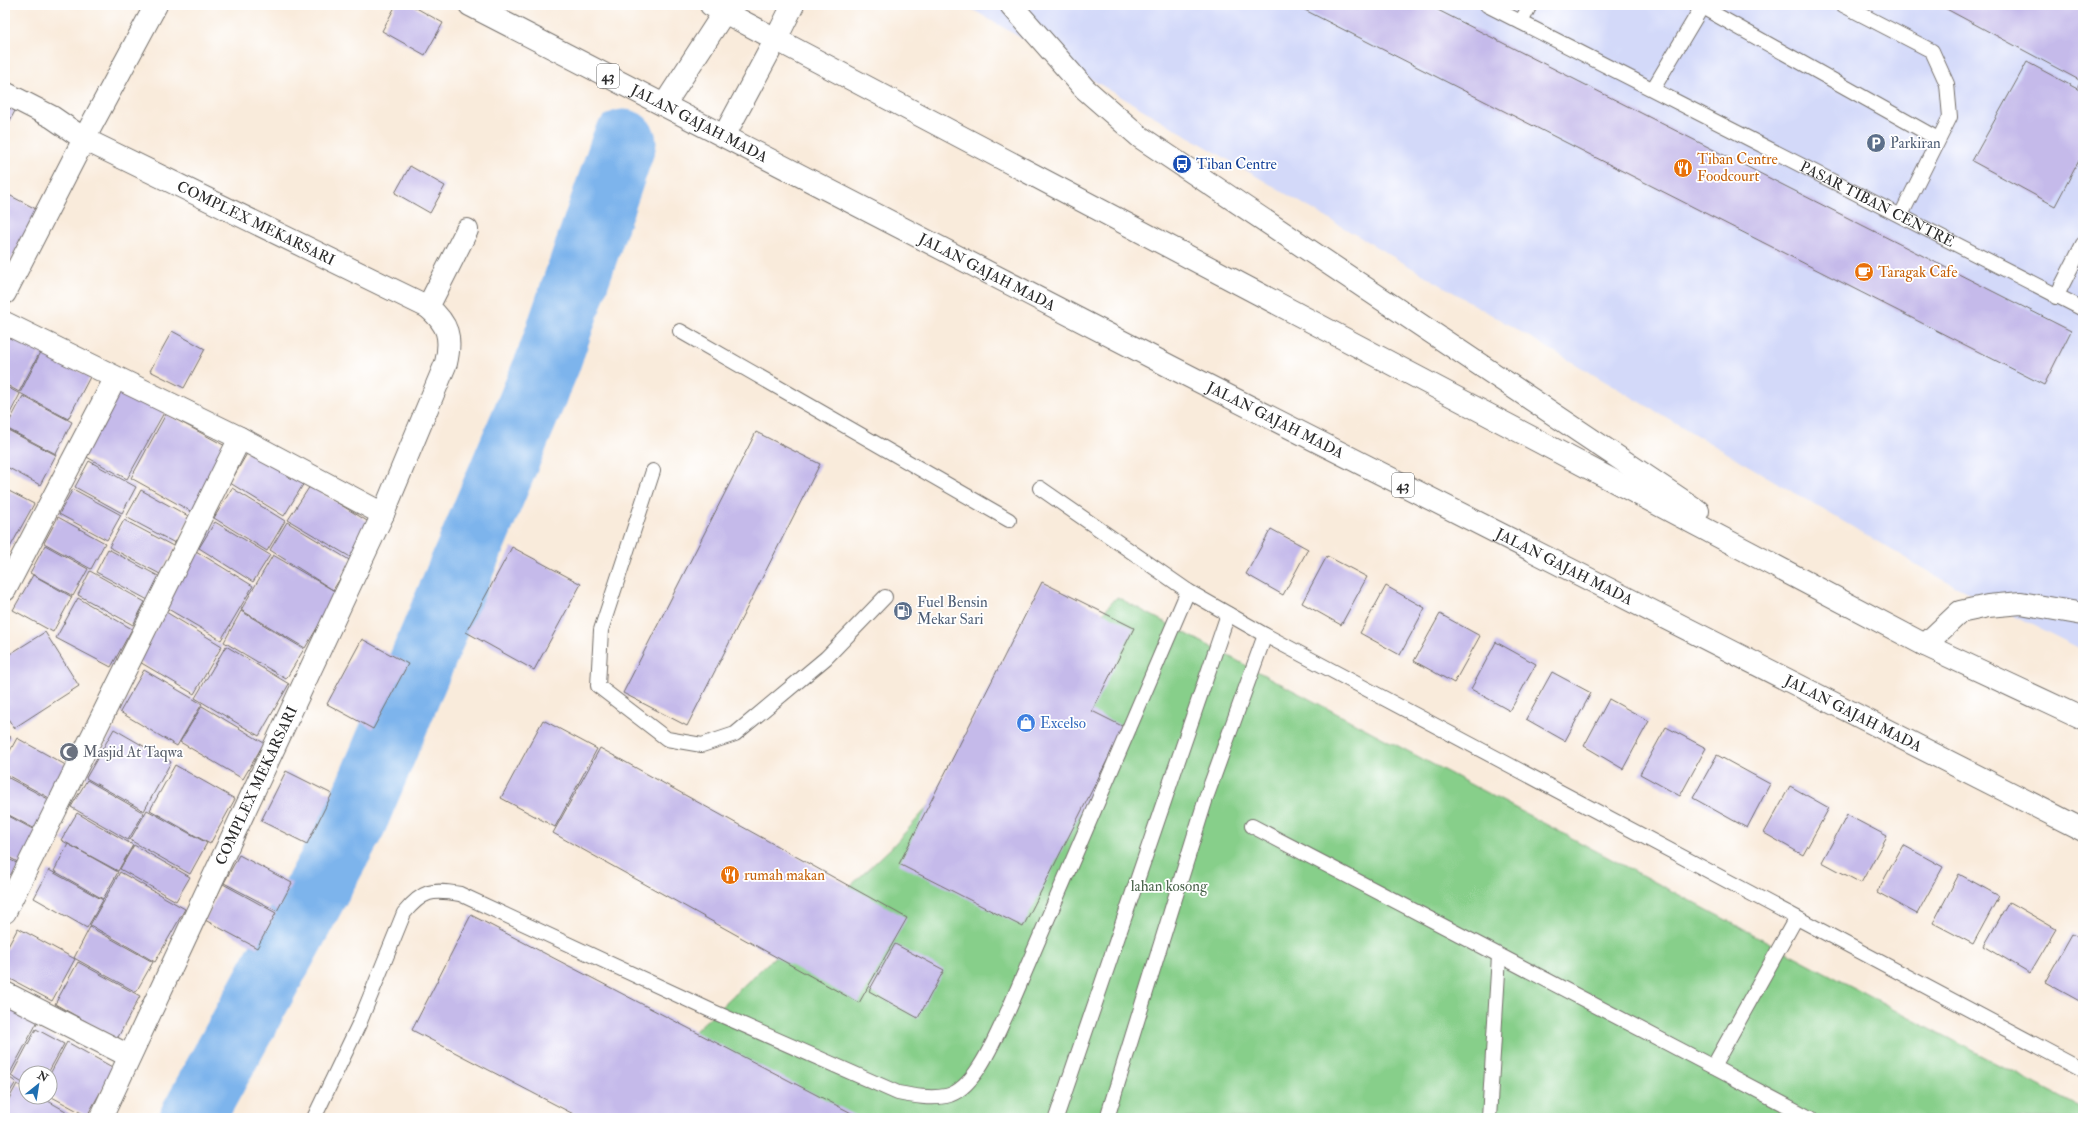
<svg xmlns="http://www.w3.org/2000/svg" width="2088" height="1123" font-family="'IM FELL Double Pica',serif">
<rect width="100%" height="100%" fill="#fff"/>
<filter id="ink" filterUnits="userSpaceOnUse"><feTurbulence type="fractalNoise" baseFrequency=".025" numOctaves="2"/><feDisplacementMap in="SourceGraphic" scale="8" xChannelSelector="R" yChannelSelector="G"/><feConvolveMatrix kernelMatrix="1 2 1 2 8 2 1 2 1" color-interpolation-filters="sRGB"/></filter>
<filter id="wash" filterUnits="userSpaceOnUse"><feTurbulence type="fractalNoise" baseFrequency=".012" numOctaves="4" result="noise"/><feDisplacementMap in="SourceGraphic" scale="16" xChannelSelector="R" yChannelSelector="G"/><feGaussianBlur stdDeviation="0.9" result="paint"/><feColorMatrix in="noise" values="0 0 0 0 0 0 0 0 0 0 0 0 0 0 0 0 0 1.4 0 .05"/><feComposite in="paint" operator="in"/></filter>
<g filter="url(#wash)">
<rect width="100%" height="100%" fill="#f9ebdb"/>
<path fill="#d3d9f9" d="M965 5H2083V650L1941 579Z"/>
<path fill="#87cf8a" stroke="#597d5a" d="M1117 597 2083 1109V1118H602L891 848Z"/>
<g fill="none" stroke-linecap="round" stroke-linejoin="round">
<path stroke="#7db4ec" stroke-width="65" d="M192 1118 355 820 548 362 624 142"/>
</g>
<g id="blocks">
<path fill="#c5baea" d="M396 5H411L443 23 425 55 382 31Z
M1295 5H1428L2071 331 2044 385Z
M1939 5H2083V90L2078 87 2081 81Z
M2027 62 2083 92V153L2055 206 1972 161Z
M5 103 16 109 5 130Z
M410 166 445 186 430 213 395 193Z
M5 193 38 210 5 271Z
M172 331 205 349 184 388 150 371Z
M5 334 40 352 19 392 5 384Z
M41 352 90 377 68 419 20 393Z
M122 385 166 409 127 479 83 455Z
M5 386 20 394 5 423Z
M23 396 72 422 56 454 6 428Z
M166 414 229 448 194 513 131 478Z
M6 429 56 455 40 485 5 466Z
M756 432 820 464 687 726 623 693Z
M249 450 304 483 284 516 230 483Z
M89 461 136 487 122 513 75 487Z
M310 486 372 524 352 558 288 520Z
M232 488 285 521 267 551 214 518Z
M5 489 34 504 8 551 5 550Z
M73 489 121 515 107 540 59 514Z
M141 490 190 517 175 543 126 517Z
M58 517 105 543 91 569 44 543Z
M124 520 175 547 160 574 109 547Z
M215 522 270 555 253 582 199 548Z
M287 522 351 561 333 590 270 550Z
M1271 529 1308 549 1283 595 1246 574Z
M45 545 88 569 73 596 30 573Z
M512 547 581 584 534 670 466 632Z
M108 549 160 577 148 600 96 572Z
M196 551 253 586 221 640 163 606Z
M273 555 338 593 305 648 241 610Z
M1327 556 1367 577 1341 625 1302 603Z
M90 571 145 602 133 625 78 595Z
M33 575 72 597 53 632 13 610Z
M1042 582 1134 628 1092 711 1124 727 1023 927 899 864Z
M1386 586 1425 608 1400 655 1360 633Z
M78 598 132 629 111 667 56 638Z
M241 611 304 649 286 679 224 642Z
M166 612 222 646 194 694 138 661Z
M1440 614 1480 636 1454 683 1414 661Z
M45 632 79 686 14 728 5 714V657Z
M362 639 408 664 373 729 327 704Z
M1496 642 1536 664 1510 711 1471 689Z
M226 646 289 684 259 736 195 698Z
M144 670 202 704 177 746 120 712Z
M1552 672 1591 693 1565 741 1526 719Z
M1609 699 1649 721 1623 769 1584 746Z
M202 706 264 743 243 779 180 742Z
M543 720 597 749 555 827 501 798Z
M1666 727 1706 748 1680 796 1640 774Z
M114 729 171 762 144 811 86 778Z
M5 734 11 737 5 748Z
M17 738 71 768 53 800 5 774V760Z
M600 748 907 918 859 1003 553 833Z
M1717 755 1770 784 1747 828 1693 798Z
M175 765 235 799 210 844 150 810Z
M286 771 332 794 307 844 261 821Z
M5 776 52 801 37 830 5 813Z
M87 780 144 813 128 840 71 807Z
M1790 786 1829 808 1803 855 1764 833Z
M147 810 207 843 190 874 130 840Z
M77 813 133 845 118 871 61 840Z
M5 814 40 833 23 865 5 855Z
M1847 815 1887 836 1861 883 1822 862Z
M68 844 118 872 103 899 54 871Z
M134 845 190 877 176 901 120 869Z
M1903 845 1943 867 1917 914 1877 892Z
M239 855 292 883 277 911 224 883Z
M5 857 22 866 5 888Z
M49 870 103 900 87 928 34 898Z
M120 872 185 909 155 962 90 925Z
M1959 874 1999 896 1973 944 1933 923Z
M223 884 276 913 257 948 205 920Z
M2009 902 2056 929 2030 973 1984 946Z
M471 915 861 1118H581L412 1030Z
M90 927 153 962 136 992 74 958Z
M18 928 75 959 52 1001 5 976V952Z
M2072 934 2083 940V1003L2045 982Z
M895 944 944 970 918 1018 869 991Z
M78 962 140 996 117 1039 55 1004Z
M6 1003 38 1021 10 1073 5 1070Z
M36 1029 64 1044 48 1073H26V1085L11 1076Z
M67 1042 114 1068 87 1116 50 1096V1074Z
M5 1075 16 1082 5 1100Z
M17 1084 26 1089V1097H41L78 1118H5V1106Z"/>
</g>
</g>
<g filter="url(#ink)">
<use href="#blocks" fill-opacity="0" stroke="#736e69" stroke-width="1"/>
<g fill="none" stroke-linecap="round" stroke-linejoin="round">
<defs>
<g id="lane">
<path id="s1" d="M1487 5 2083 309"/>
<path d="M1843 5 1932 51 1947 84 1950 117 1901 215"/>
<path d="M1702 7 1938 139"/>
<path d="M1521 22 1530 5"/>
<path d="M1653 89 1703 5"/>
<path d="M2056 297 2083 244"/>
<path d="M680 331 1009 520"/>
<path d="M653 471 601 630 598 686 667 739 702 745 735 734 826 658 885 597"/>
<path d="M1040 488 1188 591 1265 635 2083 1070"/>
<path d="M1252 826 1713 1067 1796 918"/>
<path d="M1713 1067 1810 1118"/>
<path d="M314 1118 359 1024 404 913C423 890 432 889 460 894L714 1012 898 1093C914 1096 930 1099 946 1096 976 1090 997 1033 1009 1009L1188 591"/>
<path d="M1056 1118 1228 614"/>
<path d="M1107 1118 1207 795 1265 635"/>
<path d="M1489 1118 1499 956"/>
</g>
<g id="street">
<path id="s2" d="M5 93 52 117 84 139 428 307"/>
<path d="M5 293 84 139 156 5"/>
<path d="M5 323 240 438 383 514"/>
<path d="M5 590 115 379"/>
<path d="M1925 645 1960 612 1988 606 2021 603 2083 614"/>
<path d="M5 912 240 438"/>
<path d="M5 993 129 1056"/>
<path id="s3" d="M101 1118 383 514 446 363C452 337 448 324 428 307L467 230"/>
</g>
<path id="secondary" d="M776 39 793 5"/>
<g id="highway">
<path id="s4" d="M470 5 1173 368 2083 830"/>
<path d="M711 5 1925 645 2083 719"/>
<path d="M1011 5 1085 89 1140 137 1698 511"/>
<path d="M664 105 725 11"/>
<path d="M724 136 776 39"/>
</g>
</defs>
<use href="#lane" stroke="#736e69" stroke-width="16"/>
<use href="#street" stroke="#736e69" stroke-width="24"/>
<use href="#secondary" stroke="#736e69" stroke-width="24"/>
<use href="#highway" stroke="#736e69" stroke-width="24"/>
<use href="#lane" stroke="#fff" stroke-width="14"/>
<use href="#street" stroke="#fff" stroke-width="22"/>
<use href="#secondary" stroke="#fff" stroke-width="22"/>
<use href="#highway" stroke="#fff" stroke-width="22"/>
</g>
</g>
<defs>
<symbol id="parking-disc" viewBox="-11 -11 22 22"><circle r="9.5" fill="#5c6f8a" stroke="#fff"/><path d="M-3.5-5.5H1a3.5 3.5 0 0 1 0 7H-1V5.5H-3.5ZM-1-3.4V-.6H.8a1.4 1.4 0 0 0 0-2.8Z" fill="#fff"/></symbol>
<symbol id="bus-disc" viewBox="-11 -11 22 22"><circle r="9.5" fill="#1a4fb4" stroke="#fff"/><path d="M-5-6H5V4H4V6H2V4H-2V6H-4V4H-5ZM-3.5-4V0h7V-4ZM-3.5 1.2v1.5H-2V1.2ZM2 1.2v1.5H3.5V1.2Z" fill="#fff"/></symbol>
<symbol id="restaurant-disc" viewBox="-11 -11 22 22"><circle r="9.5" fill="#e8710a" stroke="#fff"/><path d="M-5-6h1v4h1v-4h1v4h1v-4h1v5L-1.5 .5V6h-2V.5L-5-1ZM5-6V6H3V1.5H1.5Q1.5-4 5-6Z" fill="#fff"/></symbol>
<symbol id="cafe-disc" viewBox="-11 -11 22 22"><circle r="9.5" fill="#e8710a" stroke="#fff"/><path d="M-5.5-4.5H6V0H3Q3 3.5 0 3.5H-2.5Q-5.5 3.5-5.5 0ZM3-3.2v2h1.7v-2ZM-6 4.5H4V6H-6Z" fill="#fff"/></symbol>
<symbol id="fuel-disc" viewBox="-11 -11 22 22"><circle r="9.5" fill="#5c6f8a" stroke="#fff"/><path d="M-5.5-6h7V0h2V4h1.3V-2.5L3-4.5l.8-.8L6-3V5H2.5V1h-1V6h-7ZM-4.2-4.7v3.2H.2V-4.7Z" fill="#fff"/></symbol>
<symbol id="shop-disc" viewBox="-11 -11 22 22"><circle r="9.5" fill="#3f7fe0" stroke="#fff"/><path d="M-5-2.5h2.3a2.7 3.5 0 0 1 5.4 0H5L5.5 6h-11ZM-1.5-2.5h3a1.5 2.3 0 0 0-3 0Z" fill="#fff"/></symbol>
<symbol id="mosque-disc" viewBox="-11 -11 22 22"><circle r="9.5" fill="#6b7280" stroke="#fff"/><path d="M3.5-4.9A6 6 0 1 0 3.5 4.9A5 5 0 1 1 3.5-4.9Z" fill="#fff"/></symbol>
</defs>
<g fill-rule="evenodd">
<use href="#parking-disc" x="1865" y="132" width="22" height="22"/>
<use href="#bus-disc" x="1171" y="153" width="22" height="22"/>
<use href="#restaurant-disc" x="1672" y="157" width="22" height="22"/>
<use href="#cafe-disc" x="1853" y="261" width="22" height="22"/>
<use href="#fuel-disc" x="892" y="600" width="22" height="22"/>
<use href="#shop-disc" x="1015" y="712" width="22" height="22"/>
<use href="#mosque-disc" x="58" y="741" width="22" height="22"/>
<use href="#restaurant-disc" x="719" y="864" width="22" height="22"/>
</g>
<g text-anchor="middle" stroke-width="3.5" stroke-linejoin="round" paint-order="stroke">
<g fill="#fff" stroke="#6b6b6b" stroke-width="1">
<rect x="597" y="64" width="22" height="24" rx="3"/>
<rect x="1392" y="473" width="22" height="24" rx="3"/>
</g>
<g font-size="14" font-weight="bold" fill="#2b2b2b">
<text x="608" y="81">43</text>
<text x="1403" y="490">43</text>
</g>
<g font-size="15" fill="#2b2b2b" stroke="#fff">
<text dy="5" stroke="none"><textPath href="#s4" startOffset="258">JALAN GAJAH MADA</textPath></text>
<text dy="5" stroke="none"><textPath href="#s1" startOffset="438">PASAR TIBAN CENTRE</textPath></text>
<text dy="5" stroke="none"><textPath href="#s2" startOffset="283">COMPLEX MEKARSARI</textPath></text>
<text dy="5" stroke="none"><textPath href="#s4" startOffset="582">JALAN GAJAH MADA</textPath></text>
<text dy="5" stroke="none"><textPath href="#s4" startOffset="906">JALAN GAJAH MADA</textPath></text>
<text dy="5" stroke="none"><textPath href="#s4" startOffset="1230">JALAN GAJAH MADA</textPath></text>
<text dy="5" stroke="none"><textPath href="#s4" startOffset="1554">JALAN GAJAH MADA</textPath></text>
<text dy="5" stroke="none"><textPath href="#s3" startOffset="367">COMPLEX MEKARSARI</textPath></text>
</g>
<g font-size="15" fill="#4e5e75" stroke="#fff" text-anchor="start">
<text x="1890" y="148">Parkiran</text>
<text x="917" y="607">Fuel Bensin<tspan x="917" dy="17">Mekar Sari</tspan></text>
</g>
<g font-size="15" fill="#c56008" stroke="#fff" text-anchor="start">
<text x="1697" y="164">Tiban Centre<tspan x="1697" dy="17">Foodcourt</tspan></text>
<text x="1878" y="277">Taragak Cafe</text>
<text x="744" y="880">rumah makan</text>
</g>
<g font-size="15" fill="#164399" stroke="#fff" text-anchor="start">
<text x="1196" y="169">Tiban Centre</text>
</g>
<g font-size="15" fill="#366cbe" stroke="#fff" text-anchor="start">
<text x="1040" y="728">Excelso</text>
</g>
<g font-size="15" fill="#5b616d" stroke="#fff" text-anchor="start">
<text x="83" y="757">Masjid At Taqwa</text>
</g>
<g font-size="15" fill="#4b644c" stroke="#fff">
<text x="1169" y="891">lahan kosong</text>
</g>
</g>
<rect width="2088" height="1123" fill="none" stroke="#fff" stroke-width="20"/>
<g transform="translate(38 1085) rotate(30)"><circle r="19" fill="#ffffff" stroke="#aaaaaa"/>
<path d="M0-3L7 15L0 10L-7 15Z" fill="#1f6fb2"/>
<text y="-6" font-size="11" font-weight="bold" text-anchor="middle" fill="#2b2b2b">N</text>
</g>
</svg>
